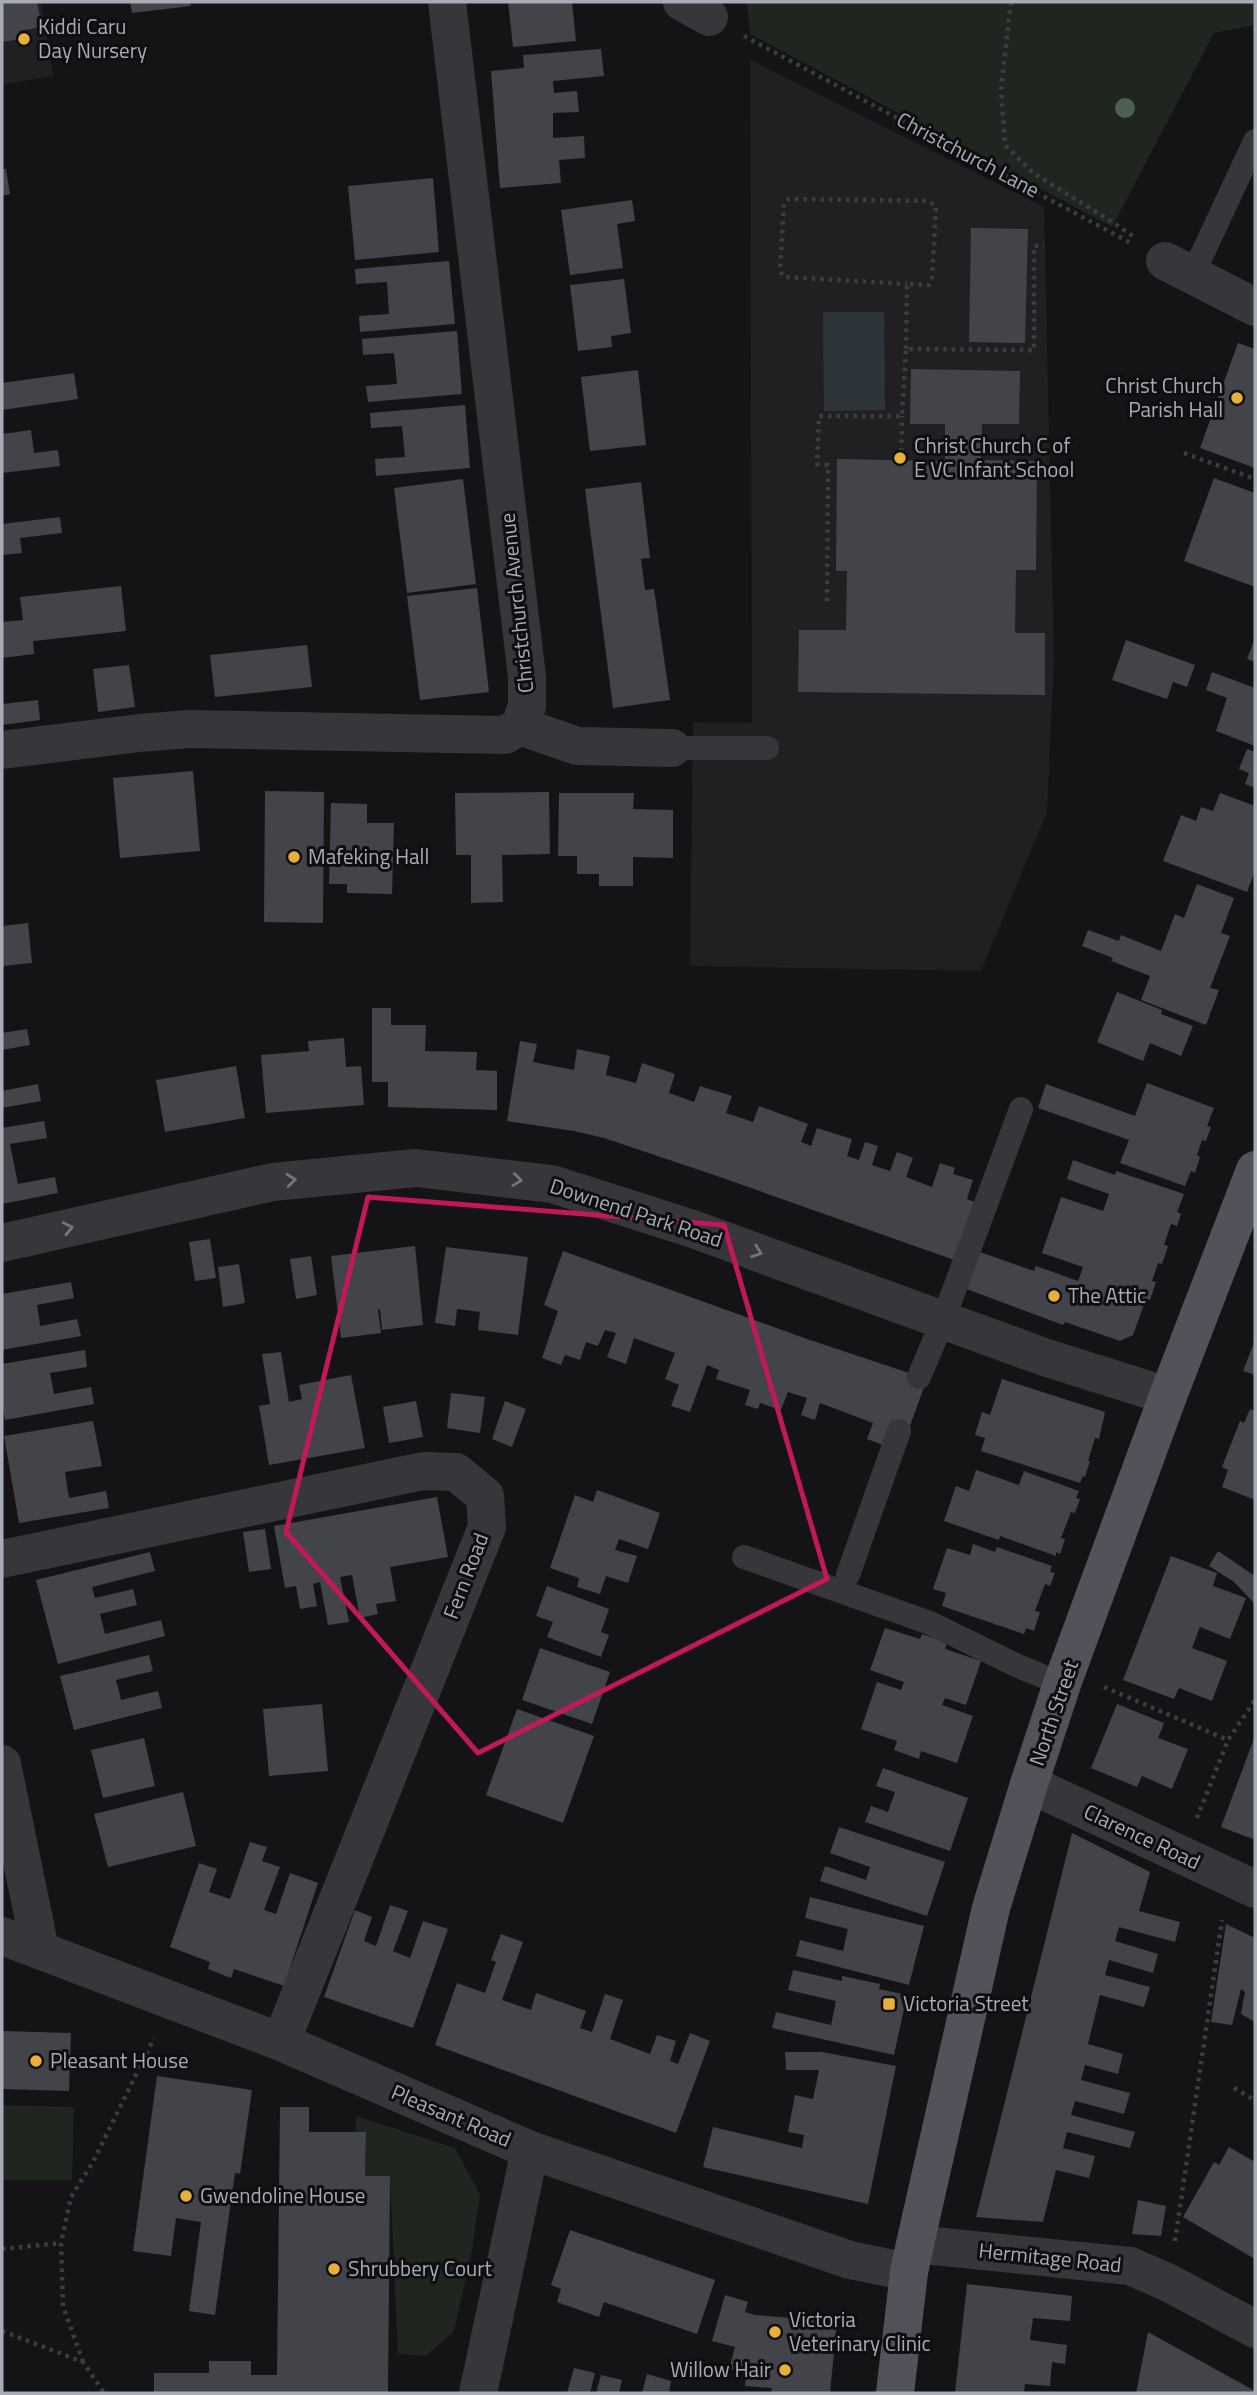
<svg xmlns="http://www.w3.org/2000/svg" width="1257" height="2395" font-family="'Titillium Web',sans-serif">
<rect width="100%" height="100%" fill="#141416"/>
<path fill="#202023" d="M2 2H41L53 76 2 85Z
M750 60 1044 207 1054 661 1047 812 981 971 690 966 693 722 752 723Z"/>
<path fill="#1f2620" d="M747 2H1255V25L1214 33 1112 227 750 34Z
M2 2105 74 2107 72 2180H2Z
M356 2116 455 2148 480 2195 472 2250 454 2331 426 2356 398 2354 390 2177 365 2176 366 2133 356 2132Z"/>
<path fill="#2d353b" d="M823 312H884L885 410 824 411Z"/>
<path fill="#434449" d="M2 2H37L42 27 19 31 20 39 2 42Z
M130 2H190L191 6 132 13Z
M508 2H572L576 41 513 47Z
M601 49 604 76 553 81 554 93 577 91 579 112 553 113V138L584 136 585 158 559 160 561 183 500 188 491 71 524 68 523 55Z
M2 169H6L10 194 2 196Z
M433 178 439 252 355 260 348 186Z
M632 200 635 221 617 224 623 268 570 275 561 210Z
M971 228 1028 229 1025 343 969 342Z
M449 261 455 324 360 332 359 316 389 314 387 282 356 284 355 269Z
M624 279 631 333 611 336 612 347 578 351 570 285Z
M457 331 462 394 368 402 366 386 397 384 394 353 363 355 362 339Z
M1238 343 1255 349V468L1200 448Z
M911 369 1020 371 1019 424H982L981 460 1037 461 1036 570H1016L1015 633H1045V695L798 692 799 630H846L847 571H836L837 459 945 461V424H910Z
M638 370 646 445 590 451 581 377Z
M74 373 78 399 2 410V383Z
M465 405 470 468 376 476 375 459 405 457 402 426 371 428 370 413Z
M31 430 34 453 58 450 60 466 2 473V434Z
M1214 478 1255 493V587L1184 561Z
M463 479 476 584 407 593 394 488Z
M641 482 650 558 641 559 645 590 654 589 670 700 613 708 585 489Z
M60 517 62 533 20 538 22 553 2 555V524Z
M121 586 126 631 33 641 34 654 2 658V622L23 620 20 597Z
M477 588 489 692 420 700 407 596Z
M1255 638V662L1247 659Z
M1126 640 1195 665 1187 687 1173 682 1167 699 1112 680Z
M307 645 312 687 215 697 210 655Z
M129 665 135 707 98 712 93 669Z
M1212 672 1255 688V746L1216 731 1227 698 1206 690Z
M38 700 40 720 2 725V704Z
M1247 749 1255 752V788L1245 784 1249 773 1239 769Z
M193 771 200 851 120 858 113 778Z
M265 791 324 792 323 923 264 922Z
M549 792 550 854 502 855 503 902 471 903V855H456L455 793Z
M559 793H634L633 809 673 810V858L633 857V886H599V874H577V856H558Z
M1220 793 1255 806V871L1247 892 1163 861 1181 815 1196 821 1201 807 1213 811Z
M331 803 367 804V823H394L392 894 347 893V884H329Z
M1197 884 1234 898 1221 933 1230 936 1210 988 1219 990 1206 1025 1141 1000 1150 976 1111 961 1113 958 1082 946 1088 930 1119 941 1121 935 1161 951 1175 914 1184 918Z
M28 923 32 963 2 966V926Z
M1117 992 1162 1010 1161 1014 1193 1026 1181 1056 1150 1043 1143 1061 1097 1042Z
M372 1008H391V1025H426L425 1051 477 1052 476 1070 497 1071V1110L388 1107V1082H372Z
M27 1029 30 1045 2 1050V1033Z
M344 1038 346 1067 361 1066 364 1105 266 1113 261 1055 309 1051 308 1041Z
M520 1041 537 1044 533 1062 574 1070 577 1049 610 1056 606 1075 636 1083 642 1063 675 1074 669 1093 694 1102 700 1086 732 1096 726 1113 753 1122 759 1106 808 1124 801 1142 811 1146 817 1128 852 1139 847 1156 859 1160 865 1142 878 1146 872 1165 890 1171 897 1152 913 1158 906 1177 932 1187 940 1163 955 1168 953 1174 973 1180 967 1199 977 1203 957 1261 720 1177 604 1138 574 1131 507 1121Z
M236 1066 245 1118 165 1132 156 1080Z
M1147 1083 1214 1108 1207 1126 1211 1127 1206 1141 1202 1140 1197 1155 1200 1157 1195 1173 1191 1171 1185 1186 1120 1163 1129 1140 1038 1108 1046 1084 1135 1116Z
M38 1084 41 1101 2 1108V1091Z
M44 1121 47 1138 10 1144 18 1184 55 1177 58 1193 2 1204V1128Z
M1073 1160 1115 1175 1116 1171 1184 1194 1177 1212 1181 1214 1177 1226 1171 1224 1164 1245 1168 1246 1162 1264 1158 1263 1152 1281 1156 1282 1150 1300 1146 1299 1133 1335 1120 1341 1065 1322 1063 1325 964 1288 977 1251 1034 1271 1036 1266 1078 1281 1083 1267 1042 1253 1061 1197 1103 1211 1109 1194 1067 1179Z
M210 1239 216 1278 195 1281 189 1242Z
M415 1246 423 1325 382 1330 380 1309 378 1310 381 1333 341 1338 331 1256Z
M446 1247 528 1257 518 1335 478 1330 480 1312 457 1309 455 1326 435 1323Z
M563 1251 807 1339 927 1379 907 1434 883 1445 867 1439 873 1423 820 1403 815 1420 801 1415 807 1398 788 1392 781 1410 760 1403 758 1409 745 1405 750 1390 716 1379 719 1370 707 1365 690 1412 671 1406 679 1385 665 1379 675 1353 634 1338 626 1364 607 1357 616 1333 605 1330 598 1346 586 1342 580 1360 565 1355 561 1365 542 1358 558 1311 544 1305Z
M311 1256 317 1295 296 1299 290 1259Z
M239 1264 245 1303 223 1307 218 1267Z
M71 1282 74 1298 37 1305 39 1317 40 1326 77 1319 81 1336 2 1350V1294Z
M1255 1340V1375L1243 1371Z
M85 1350 87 1367 50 1373 54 1394 91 1387 94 1404 5 1420 2 1404V1364Z
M281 1352 289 1402 302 1399 299 1385 351 1375 365 1448 269 1465 259 1406 270 1404 262 1354Z
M1002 1379 1105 1412 1099 1439 1095 1438 1088 1461H1090L1085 1477 1083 1476 1080 1483 981 1451 985 1438 975 1435 982 1412 990 1415Z
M451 1393 485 1397 480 1433 447 1428Z
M416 1401 423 1437 389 1443 383 1407Z
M505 1401 526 1409 512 1447 492 1439Z
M1250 1409 1255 1411V1500L1222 1487 1228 1470 1222 1467 1240 1421 1244 1423Z
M93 1421 102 1466 65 1472 69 1498 106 1491 109 1508 19 1523 4 1436Z
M976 1470 1019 1485 1024 1471 1079 1491 1076 1498 1080 1499 1075 1513 1071 1512 1061 1538 1065 1539 1060 1554 1056 1552V1556L1000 1536 999 1540 944 1521 956 1486 969 1491Z
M597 1490 660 1513 648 1549 619 1539 615 1550 637 1556 628 1583 606 1576 600 1594 577 1587 579 1578 550 1568 575 1495 593 1502Z
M437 1497 448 1557 390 1567 396 1601 376 1604 378 1614 360 1618 352 1575 340 1577 349 1622 328 1625 320 1582 313 1584 317 1606 300 1609 296 1586 285 1588 274 1526Z
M265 1529 271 1569 249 1572 243 1532Z
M973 1544 995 1552 997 1547 1052 1566 1050 1572 1055 1573 1050 1586 1045 1584 1035 1611 1040 1612 1034 1631 1026 1628 1024 1634 942 1606 946 1593 933 1589 947 1548 970 1555Z
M1218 1551 1255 1576V1604L1234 1582 1209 1566Z
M150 1552 155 1571 92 1587 95 1598 133 1589 137 1605 100 1614 105 1634 161 1620 165 1636 58 1664 36 1580Z
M1171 1556 1217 1573 1213 1586 1246 1598 1230 1639 1200 1627 1192 1648 1227 1661 1212 1701 1179 1688 1174 1699 1123 1680Z
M547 1586 609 1609 601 1632 609 1635 601 1657 547 1637 553 1622 536 1616Z
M885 1628 920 1639 922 1634 947 1643 945 1649 981 1661 966 1705 945 1698 942 1705 973 1716 957 1763 921 1751 919 1759 894 1750 897 1741 861 1729 877 1682 901 1690 904 1682 870 1670Z
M540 1648 610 1672 592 1724 522 1700Z
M149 1655 153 1671 116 1680 119 1691 121 1700 158 1691 162 1708 74 1730 60 1676Z
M322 1704 328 1771 269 1776 263 1709Z
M1117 1704 1164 1723 1158 1738 1188 1749 1172 1789 1142 1776 1137 1787 1091 1768Z
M517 1709 594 1736 563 1823 486 1795Z
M1255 1736V1831L1253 1839 1221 1827Z
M144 1738 155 1786 103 1798 91 1750Z
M883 1768 968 1798 950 1851 865 1822 871 1806 888 1812 895 1792 876 1786Z
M183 1792 196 1846 108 1867 94 1814Z
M839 1827 945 1862 927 1916 820 1881 825 1866 866 1880 870 1867 830 1853Z
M1072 1833 1150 1872 1139 1911 1180 1922 1175 1942 1119 1927 1115 1941 1158 1954 1153 1973 1109 1960 1105 1975 1150 1987 1144 2007 1100 1995 1088 2044 1123 2054 1118 2074 1085 2065 1081 2080 1130 2093 1124 2114 1075 2101 1071 2115 1135 2132 1130 2148 1067 2132 1063 2148 1095 2156 1089 2178 1056 2170 1043 2222 976 2217Z
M250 1842 267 1847 262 1861 280 1867 264 1910 276 1914 290 1873 318 1883 284 1986 234 1969 231 1978 208 1969 210 1962 170 1947 199 1863 217 1869 209 1892 230 1899Z
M810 1897 924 1926 909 1985 796 1956 800 1940 843 1951 848 1929 805 1918Z
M390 1905 408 1911 393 1951 410 1958 423 1921 448 1929 413 2028 324 1997 355 1910 372 1917 364 1941 376 1946Z
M1226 1924 1255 1938V2022L1241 2014 1245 1992 1241 1989 1232 2025 1211 2022Z
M501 1934 523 1942 502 2000 531 2010 536 1993 586 2011 580 2028 592 2032 605 1994 623 2000 610 2039 650 2054 657 2035 676 2041 670 2061 678 2064 690 2033 710 2041 676 2133 435 2045 457 1983 485 1993 496 1962 491 1960Z
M793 1970 842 1981V1976L880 1984 879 1989 907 1995 894 2055 772 2028 776 2012 831 2025 836 2001 788 1990Z
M2 2031 71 2033 69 2091 2 2089Z
M785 2052H822L896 2066 868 2204 703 2167 713 2127 802 2148 804 2135 788 2132 795 2095 813 2099 819 2070H786Z
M157 2076 252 2090 240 2174 235 2173 215 2315 189 2311 201 2222 176 2218 171 2256 133 2251Z
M280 2107H309V2132H366L365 2176H390L388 2393H154V2373H209V2361H251V2375H277Z
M1229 2147 1255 2162V2259L1183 2217 1214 2162 1219 2165Z
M1138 2200 1166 2206 1161 2236 1132 2234Z
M570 2230 715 2280 697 2334 604 2302 599 2317 557 2302 561 2289 551 2285Z
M967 2284 1072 2296 1070 2321 1033 2318 1030 2340 1067 2345 1065 2364 1052 2362 1050 2386 1025 2384 1024 2393 955 2392Z
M725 2295 748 2302 745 2312 755 2315 837 2322 830 2393H771L772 2388 745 2386 746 2372 729 2369 735 2347 712 2341Z
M1148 2332 1255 2391V2393H1136Z
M574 2368 595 2373 590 2393H567Z
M647 2374 671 2381 669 2393H642Z
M601 2375 622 2380 619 2393H596Z"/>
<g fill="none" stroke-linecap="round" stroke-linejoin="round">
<path stroke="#3c3d42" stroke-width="4.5" stroke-dasharray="3.5 5" stroke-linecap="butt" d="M1011 2 1001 89 1005 145 1033 173 1114 223 1134 237
M744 36 1131 243
M906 349 907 284 929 285 932 280 936 206 928 201 789 199 784 203 780 271 784 277 907 284
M1184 453 1255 479
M901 460 902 416
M827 601 828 465 817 464 819 416H902L906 349 1034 350V246L1044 245
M1104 1687 1228 1740
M1197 1818 1228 1740 1255 1700
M1234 2088 1255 2100
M1175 2241 1222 1920
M2 2249 61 2243
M2 2331 83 2362 104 2393
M83 2362 63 2306 61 2243 71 2197 93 2162 154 2038"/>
<path stroke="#36363b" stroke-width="24" d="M1193 274 1255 141
M672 748H767
M919 1377 943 1320 1021 1109
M744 1557 930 1623 1018 1666 1062 1684
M848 1575 899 1431"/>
<path stroke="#36363b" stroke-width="38" d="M682 2 709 17
M1165 261 1255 307
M520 726 577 746 672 748
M2 750 139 733 190 729 505 735 520 726 527 706V677L447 2
M2 1243 273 1182 416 1168 552 1184 693 1229 1044 1357 1168 1396
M2 1559 423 1471 456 1472 485 1496 487 1527 281 2042
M2 1764 40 1949
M1029 1784 1255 1889
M2 1936 281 2042 530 2150 850 2260 909 2272
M915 2244 1130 2266 1169 2283 1255 2329
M478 2393 530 2150"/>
<path stroke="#52535a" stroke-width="38" d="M895 2393 909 2272 915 2244 991 1908 1029 1784 1062 1684 1168 1396 1255 1170"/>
</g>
<circle fill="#4e6151" cx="1125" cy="108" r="10"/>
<defs><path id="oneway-chevron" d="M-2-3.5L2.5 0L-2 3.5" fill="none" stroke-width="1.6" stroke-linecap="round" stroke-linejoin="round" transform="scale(1.75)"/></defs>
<g stroke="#74767f">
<use href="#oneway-chevron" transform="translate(291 1180) rotate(-6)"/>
<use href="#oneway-chevron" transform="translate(517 1180) rotate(7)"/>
<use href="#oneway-chevron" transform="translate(68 1228) rotate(-13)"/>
<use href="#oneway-chevron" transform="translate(757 1252) rotate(20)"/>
</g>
<path fill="none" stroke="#c2185b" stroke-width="5" stroke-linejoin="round" d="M368 1197 724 1225 827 1579 478 1753 286 1532Z"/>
<g fill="#e9b039" stroke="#0f0f11" stroke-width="2.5">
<circle cx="24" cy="39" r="7"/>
<circle cx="1237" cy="398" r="7"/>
<circle cx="900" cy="458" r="7"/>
<circle cx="294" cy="857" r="7"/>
<circle cx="1054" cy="1296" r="7"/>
<rect x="882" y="1997" width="14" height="14" rx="3.5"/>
<circle cx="36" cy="2061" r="7"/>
<circle cx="186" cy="2196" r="7"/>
<circle cx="334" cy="2269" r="7"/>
<circle cx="775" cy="2332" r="7"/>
<circle cx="785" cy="2370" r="7"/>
</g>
<g text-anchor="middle" stroke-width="6" stroke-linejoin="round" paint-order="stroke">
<g font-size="21" fill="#a7abb6" stroke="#0f0f11" text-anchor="start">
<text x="38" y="34">Kiddi Caru<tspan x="38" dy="24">Day Nursery</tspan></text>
<text x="1223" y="393" text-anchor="end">Christ Church<tspan x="1223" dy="24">Parish Hall</tspan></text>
<text x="914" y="453">Christ Church C of<tspan x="914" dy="24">E VC Infant School</tspan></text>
<text x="308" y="864">Mafeking Hall</text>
<text x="1068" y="1303">The Attic</text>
<text x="903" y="2011">Victoria Street</text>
<text x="50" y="2068">Pleasant House</text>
<text x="200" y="2203">Gwendoline House</text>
<text x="348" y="2276">Shrubbery Court</text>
<text x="789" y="2327">Victoria<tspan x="789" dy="24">Veterinary Clinic</tspan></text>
<text x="771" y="2377" text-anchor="end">Willow Hair</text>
</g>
<g font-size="21" fill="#a7abb6" stroke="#0f0f11">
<text transform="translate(968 155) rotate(28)" y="7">Christchurch Lane</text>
<text transform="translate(517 603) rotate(-96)" y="7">Christchurch Avenue</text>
<text transform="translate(636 1213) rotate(18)" y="7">Downend Park Road</text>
<text transform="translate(466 1576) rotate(-69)" y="7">Fern Road</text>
<text transform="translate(1054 1713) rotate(-71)" y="7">North Street</text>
<text transform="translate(1142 1837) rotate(25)" y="7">Clarence Road</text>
<text transform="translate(451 2116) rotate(23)" y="7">Pleasant Road</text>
<text transform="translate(1050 2258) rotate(6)" y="7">Hermitage Road</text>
</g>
</g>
<rect width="1257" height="2395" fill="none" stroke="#a7abb6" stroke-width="7"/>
</svg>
